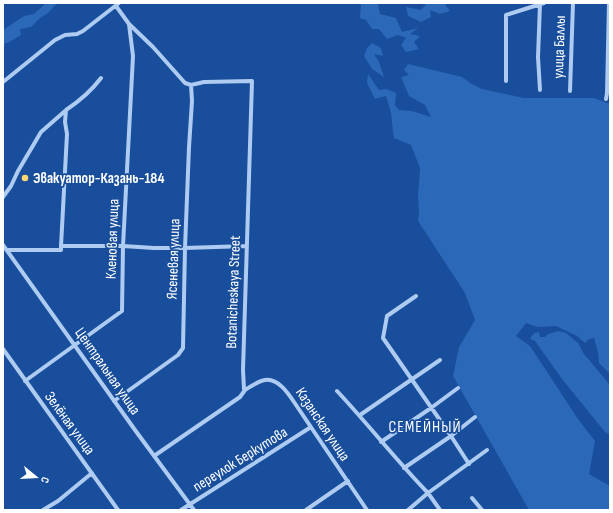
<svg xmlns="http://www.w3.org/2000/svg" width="613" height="513" font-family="'Sofia Sans Condensed',sans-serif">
<rect width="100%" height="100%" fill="#184e9b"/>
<path fill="#2b68b8" d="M46 3H57L48 13 40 18 31 27 20 29 21 35C15 38 10 43 3 44V30L24 16 34 14Z
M361 3H378L380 14 396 18 402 32 418 28 410 34 420 36 414 42 419 49 406 52 401 45 406 38 398 35 387 39 379 29H372L366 20 360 18Z
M427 3H444L450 11 440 14 430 10 431 17 421 22 408 16 406 7 421 10Z
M372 43 381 48 383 56 374 54 379 62 384 77 372 69 364 56 367 48Z
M408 64 462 77 470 83 482 89 524 98H594L610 104V374L599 363 598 352 594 338 589 339 585 343 577 336 556 326 537 327 526 323 516 336 530 346 578 419 595 441 589 474 610 486V510H529L453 376 459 347 475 320 465 293 418 221 419 213 418 196 420 168 411 145 394 138 393 132 391 113 386 96 375 99 367 83 368 74 379 90 386 89 396 93 395 105 399 110 412 111 431 117 425 105 409 96 401 77 409 75 404 70Z
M558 331 566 333 578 343 584 354 610 385V435L605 432 562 379 535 341 530 339 534 333 539 332 540 337H545L548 334Z"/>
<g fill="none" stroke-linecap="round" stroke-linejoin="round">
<path stroke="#aecbf2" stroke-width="4" d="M129 24 153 47 185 83 191 85 204 82 252 81 243 370 244 389 245 390 240 397 154 456
M506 81V15L544 3
M3 82 55 40 65 35 77 34 83 31 119 3
M540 90 538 57 540 4
M570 91 573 3
M606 99 607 93 609 3
M3 197 11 186 18 171 41 132 65 111
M3 245 135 430 194 510
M61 246 67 134 65 122 66 110C78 102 92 90 101 78
M7 250H61V246H123L154 248H185L246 246
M416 296 387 316 383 338 451 436 469 464
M3 349 118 510
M25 381 122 311 123 246 133 56 129 24 116 6
M245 390C250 387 258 381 265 380 278 378 288 393 294 402L367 510
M337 391C368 424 396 460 428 493L487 450
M114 401 178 355 183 348 185 248 189 147 192 101 191 85
M360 415 440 360
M381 442 431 408 458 388
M404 468 451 436 475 417
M472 498 482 510
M43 510 58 501 92 473
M181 510 311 427
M306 510 348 481
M408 510 428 493 440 510"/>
</g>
<circle fill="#ffd86f" stroke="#184e9b" stroke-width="1.5" cx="25" cy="178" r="4"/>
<g text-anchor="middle" stroke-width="3.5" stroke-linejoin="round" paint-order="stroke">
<g font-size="15" fill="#fff" stroke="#184e9b">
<text transform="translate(559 47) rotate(-88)" y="5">улица Баллы</text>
<text transform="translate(112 239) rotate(-88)" y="5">Кленовая улица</text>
<text transform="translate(173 259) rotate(-88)" y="5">Ясеневая улица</text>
<text transform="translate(233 292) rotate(-88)" y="5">Botanicheskaya Street</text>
<text transform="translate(108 371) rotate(55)" y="5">Центральная улица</text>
<text transform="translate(70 423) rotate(54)" y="5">Зелёная улица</text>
<text transform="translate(323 424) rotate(56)" y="5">Казанская улица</text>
<text transform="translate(240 459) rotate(-32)" y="5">переулок Беркутова</text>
</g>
<g font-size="15" font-weight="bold" fill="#fff" stroke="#184e9b" text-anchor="start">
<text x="33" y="183">Эвакуатор-Казань-184</text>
</g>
<g font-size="16" letter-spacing="1" fill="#fff" stroke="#184e9b">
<text x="425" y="432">СЕМЕЙНЫЙ</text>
</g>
</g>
<rect width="613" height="513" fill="none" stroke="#ffffff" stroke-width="8"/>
<g transform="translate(36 477) rotate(108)" stroke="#184e9b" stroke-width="3" paint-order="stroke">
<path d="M0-3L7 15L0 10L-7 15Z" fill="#ffffff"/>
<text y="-6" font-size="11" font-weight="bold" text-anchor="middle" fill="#ffffff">С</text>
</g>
</svg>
